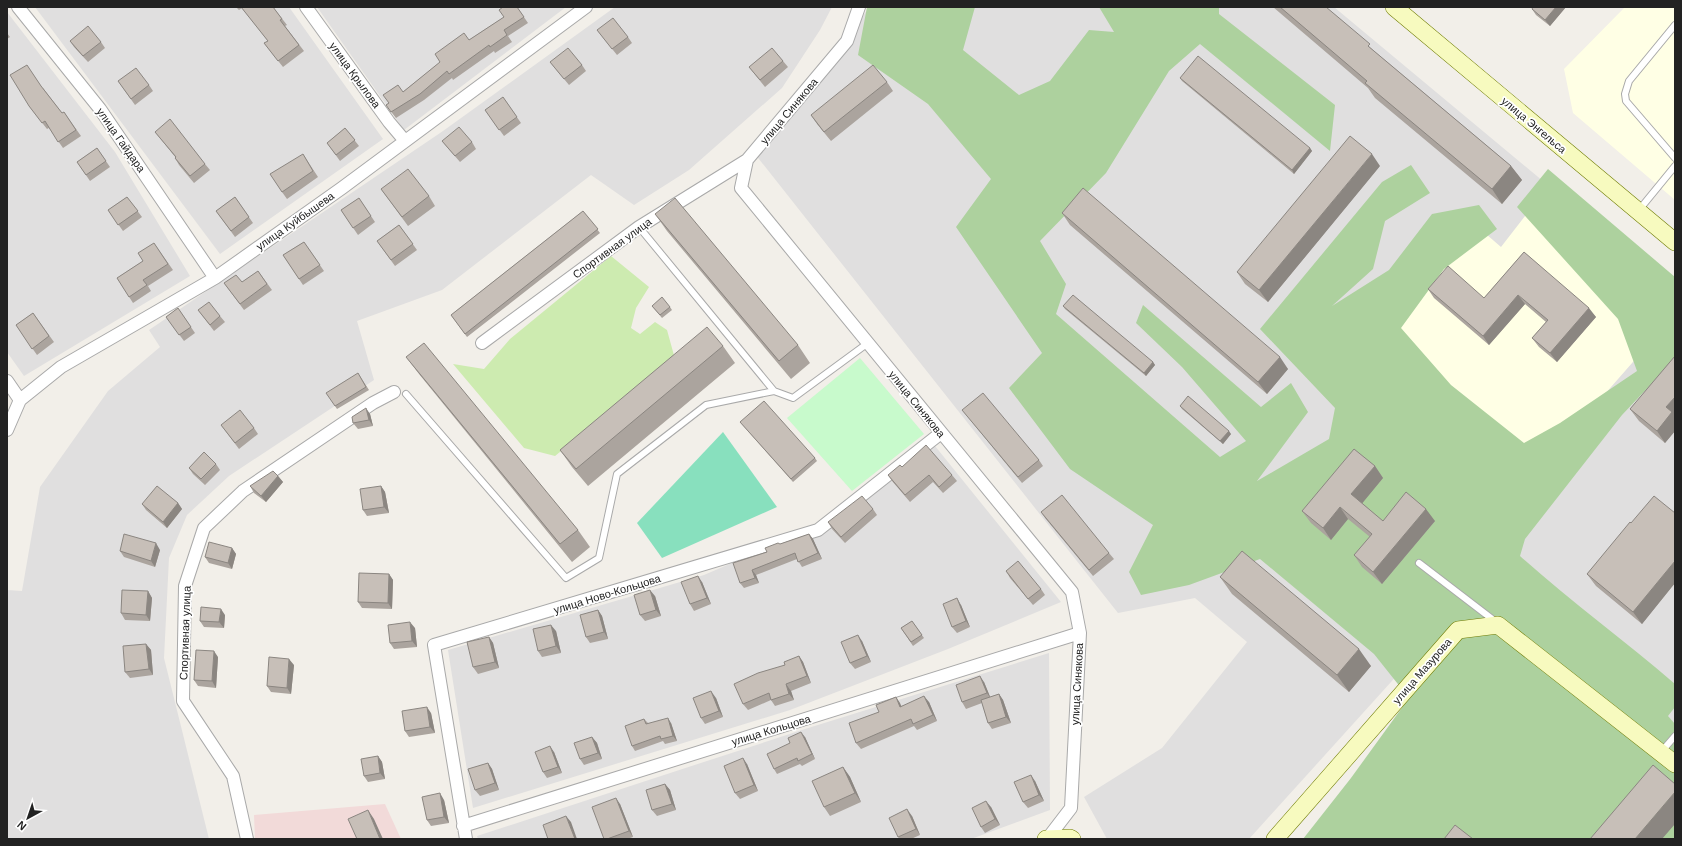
<svg xmlns="http://www.w3.org/2000/svg" width="1682" height="846" font-family="Arial,sans-serif">
<rect width="100%" height="100%" fill="#f2efe9"/>
<path fill="#e0dfdf" d="M35 7H289L383 139 220 254Z
M317 7H566L404 130Z
M615 7H832L820 30 782 88 689 170 634 205 591 175 442 290 357 321 374 380 229 476 187 515 169 558 164 658 209 839H7V590L22 591 40 487 108 391 160 347 149 330 443 131Z
M869 7H1334L1675 291V749L1448 619 1249 839H1107L1084 797 1162 748 1247 642 1195 598 1118 613 755 154 850 35Z
M7 12 115 152 190 276 24 376 7 352Z
M931 441 1061 602 948 649 790 710 473 808 448 650 704 575 814 528Z
M1049 653 1050 810 971 839H478L477 836 805 729Z"/>
<path fill="#f2dad9" d="M385 804 401 839H255L254 815Z"/>
<path fill="#ffffe5" d="M1625 7H1675V200L1573 113 1564 69Z
M1539 198 1675 314 1533 476 1365 327 1464 215 1501 247Z"/>
<path fill="#cdebb0" d="M611 256 649 287 636 308 631 328 640 334 655 322 667 330 675 359 555 456 524 448 453 364 484 369 510 339Z"/>
<path fill="#add19e" d="M867 7H975L963 50 1019 95 1050 81 1089 30 1114 32 1099 7H1219V14L1335 105 1330 151 1200 44 1169 71 1106 173 1040 241 1066 284 1056 314 1220 457 1246 441 1182 367 1136 323 1143 305 1261 407 1291 383 1308 412 1257 481 1329 439 1335 408 1260 329 1382 182 1411 165 1430 193 1385 221 1373 269 1332 306 1389 270 1432 214 1479 205 1497 229 1444 269 1401 328 1451 385 1524 443 1560 423 1637 371 1618 319 1517 207 1548 169 1675 277V359L1622 415 1525 539 1520 556C1570 601 1624 640 1675 684V707L1668 716 1675 724V839H1303L1351 778 1409 698 1374 654 1260 559 1189 585 1141 595 1129 572 1153 525 1070 469 1009 388 1042 353 956 227 991 179 928 104 858 55Z"/>
<path fill="#c8facc" d="M860 358 924 434 852 491 787 418Z"/>
<path fill="#88e0be" d="M723 432 777 507 662 558 637 523Z"/>
<g fill="none" stroke-linecap="round" stroke-linejoin="round">
<defs>
<path id="lane" d="M1675 25 1629 81 1625 94 1626 101 1675 158
M1639 210 1675 166
M639 227 774 391
M406 394 566 578 599 558 617 474 706 405 774 391 793 398 868 343
M1419 563 1496 622
M1662 751 1675 736"/>
<path id="street" d="M18 7 100 109 215 278
M306 7 389 122 405 141
M859 7 847 41 747 160 741 188 1072 592 1080 633 1071 808 1048 838
M482 343 639 227 747 160
M7 381 20 400
M7 430 20 400 61 367 215 278 342 188 586 7
M463 826 1080 633
M247 839 233 776 183 701 185 586 204 528 243 491 373 403 394 392
M466 839 434 645 818 530 941 433"/>
<path id="secondary" d="M1394 7 1675 242
M1046 839 1070 838 1072 839
M1275 839 1458 630 1498 625 1675 764"/>
</defs>
<use href="#lane" stroke="#a9a9a9" stroke-width="8"/>
<use href="#street" stroke="#a9a9a9" stroke-width="14"/>
<use href="#secondary" stroke="#707d05" stroke-width="18"/>
<use href="#lane" stroke="#fff" stroke-width="6"/>
<use href="#street" stroke="#fff" stroke-width="12"/>
<use href="#secondary" stroke="#f7fabf" stroke-width="17"/>
</g>
<path fill="#aba49e" d="M236 7H273L287 25 285 26 304 51 283 67 264 43 268 41 242 8 239 10Z
M517 7 528 23 508 36 512 42 495 53 494 51 453 80 452 78 424 100 396 118 386 105 469 40 504 17Z
M1273 7H1326L1374 51 1511 166 1522 180 1502 204 1375 98 1368 88Z
M1566 7 1550 26 1536 15 1532 9Z
M597 30 628 37 632 43 617 55Z
M7 33 10 37 7 39Z
M70 41 101 42 105 48 88 62 74 47Z
M783 61 788 67 765 87 749 67Z
M550 62 582 65 586 71 569 85Z
M1180 78 1310 148 1312 151 1294 174 1182 81Z
M118 81 149 85 153 91 135 105Z
M887 82 893 91 831 141 817 124 811 115Z
M43 88 62 113 64 112 81 136 63 148 49 128 47 129 29 106Z
M503 97 521 123 504 136 485 110Z
M345 128 359 146 340 161 327 143Z
M155 132 205 164 210 170 194 183 179 165 175 158H176Z
M442 141 472 142 476 149 460 162 447 147Z
M97 148 110 167 90 181 77 162Z
M303 154 318 177 287 199 282 192Z
M1380 166 1268 302 1245 284 1237 272Z
M381 189 429 196 435 206 408 226Z
M127 197 142 217 123 231 108 210Z
M235 197 253 223 235 237 216 211Z
M359 198 375 222 358 235 341 210Z
M583 211 600 233 467 337 451 315Z
M1062 213 1288 369 1267 394 1070 225Z
M655 214 798 345 810 363 791 379 667 231Z
M399 225 417 250 395 266 377 241Z
M304 242 324 271 303 285 283 255Z
M154 243 173 270 148 286 151 291 133 303 117 278 143 261Z
M1524 252 1596 317 1557 362 1539 347 1532 338 1546 322 1525 304 1489 345 1434 298 1428 289 1484 298Z
M258 271 272 290 244 310 224 283 242 282Z
M652 306 670 307 672 310 662 318Z
M1063 306 1153 362 1155 365 1146 376 1065 309Z
M178 308 195 333 184 341 166 317Z
M198 310 220 316 225 322 214 331Z
M33 313 54 342 37 355 16 325Z
M723 346 735 363 588 486 572 467 560 450Z
M1675 356V431L1665 443 1639 421 1630 409Z
M406 357 578 530 590 547 572 562 419 374Z
M358 373 369 390 337 409 335 406Z
M1180 406 1231 434 1223 444 1182 409Z
M962 410 1039 460 1043 466 1022 483 967 416Z
M370 414 373 426 358 429 353 423Z
M740 422 815 458 817 461 793 482Z
M221 425 254 428 258 434 239 449Z
M216 464 220 470 205 485 193 474 189 468Z
M1375 466 1383 478 1362 503 1383 521H1435L1382 584 1362 567 1354 555 1370 537 1348 519 1331 540 1311 523 1302 511Z
M888 475H952L957 481 943 493 933 482 910 502 892 481Z
M278 476 283 482 266 502 254 493 250 486Z
M381 486 385 492 389 513 367 516 363 510Z
M178 503 182 509 167 528 146 510 142 504Z
M873 509 877 515 845 543 832 529 828 522Z
M1041 512 1109 553 1114 559 1093 576 1045 518Z
M1675 513V583L1642 624 1596 586 1587 574 1631 523Z
M809 534 813 539 822 559 802 567 797 559 756 575 759 583 744 588 740 583 767 552 780 544Z
M232 548 236 554 232 569 209 563 205 557Z
M160 550 155 567 124 557 120 551Z
M1006 571 1041 589 1045 595 1033 605 1010 578Z
M389 574 393 580 392 609 362 608 358 602Z
M1220 577 1371 666 1349 692 1232 594Z
M702 582 711 604 694 611 690 604Z
M148 591 152 598 150 621 125 620 121 613Z
M655 596 661 616 645 621 640 615Z
M961 605 970 627 957 633 952 627Z
M598 610 602 616 608 639 590 643 586 637Z
M225 615 224 628 204 627 200 621Z
M912 621 924 638 913 646 901 628Z
M415 628 417 647 394 649 390 643Z
M556 631 561 653 542 657 538 651Z
M489 637 493 643 499 668 478 674 473 667Z
M862 641 871 662 855 669 850 663Z
M146 644 151 650 153 675 130 678 125 672Z
M799 656 803 662 811 683 791 691 794 700 775 706 771 700 748 710 743 704 785 665Z
M218 657 216 688 198 686 194 680Z
M294 665 291 694 271 692 267 686Z
M984 682 990 697 999 694 1003 700 1011 723 992 729 988 723 982 703 966 709 962 702Z
M896 697 901 706 929 702 937 721 917 730 914 726 861 749 856 743 879 712Z
M716 698 723 717 705 724 701 718Z
M431 713 435 733 409 737 405 731Z
M644 719 648 723H671L677 741 665 744 663 741 635 751 632 746Z
M592 737 597 743 602 759 584 765 580 759Z
M805 737 815 759 802 766 800 764 777 774 774 769Z
M554 752 562 773 547 778 543 772Z
M378 756 382 762 385 779 368 782 364 776Z
M488 763 492 769 499 790 480 796 475 790Z
M747 764 758 791 740 799 735 793Z
M843 767 850 777 861 802 830 816 824 807Z
M1035 781 1044 801 1028 808 1023 802Z
M665 784 670 790 676 810 657 816 652 810Z
M444 800 449 823 431 826 427 820Z
M620 804 633 837 627 839H604Z
M991 807 1000 825 985 833 981 827Z
M912 816 920 835 911 839H900L898 837Z"/>
<path fill="#8b8681" d="M1556 7H1566L1550 26 1545 20Z
M1310 148 1312 151 1294 174 1292 170Z
M1372 154 1380 166 1268 302 1259 290Z
M1511 166 1522 180 1502 204 1492 189Z
M1518 295 1525 304 1489 345 1483 336Z
M1589 308 1596 317 1557 362 1550 353Z
M1280 357 1288 369 1267 394 1258 382Z
M1153 362 1155 365 1146 376 1144 373Z
M1675 397V431L1665 443 1657 431 1666 407Z
M366 408 370 414 373 426 369 420Z
M1229 431 1231 434 1223 444 1220 441Z
M1375 466 1383 478 1360 506 1351 494Z
M278 476 283 482 266 502 261 496Z
M381 486 385 492 389 513 384 507Z
M178 503 182 509 167 528 163 522Z
M1340 507 1348 519 1331 540 1323 528Z
M1426 509 1435 521 1382 584 1373 572Z
M809 534 813 539 822 559 818 553Z
M156 543 160 550 155 567 151 561Z
M232 548 236 554 232 569 228 563Z
M1675 561V583L1642 624 1633 612Z
M752 570 756 575 759 583 755 578Z
M389 574 393 580 392 609 388 603Z
M698 576 702 582 711 604 707 598Z
M650 590 655 596 661 616 656 610Z
M148 591 152 598 150 621 146 615Z
M957 598 961 605 970 627 966 621Z
M221 609 225 615 224 628 219 622Z
M598 610 602 616 608 639 604 632Z
M410 622 415 628 417 647 412 641Z
M551 625 556 631 561 653 556 646Z
M858 635 862 641 871 662 867 656Z
M489 637 493 643 499 668 495 662Z
M146 644 151 650 153 675 149 669Z
M1359 649 1371 666 1349 692 1337 675Z
M214 651 218 657 216 688 212 681Z
M799 656 803 662 811 683 807 676Z
M289 659 294 665 291 694 287 688Z
M980 676 984 682 991 699 987 693Z
M786 684 791 691 794 700 789 694Z
M711 691 716 698 723 717 719 711Z
M999 694 1003 700 1011 723 1006 717Z
M924 696 929 702 937 721 933 715Z
M896 697 900 703 904 713 900 707Z
M427 707 431 713 435 733 430 727Z
M668 718 671 723 677 741 673 736Z
M801 732 805 737 815 759 812 754Z
M592 737 597 743 602 759 598 753Z
M550 746 554 752 562 773 558 767Z
M378 756 382 762 385 779 380 773Z
M743 758 747 764 758 791 754 785Z
M488 763 492 769 499 790 495 783Z
M843 767 850 777 861 802 855 793Z
M1031 775 1035 781 1044 801 1039 795Z
M665 784 670 790 676 810 672 804Z
M1675 792V824L1662 839H1635Z
M440 793 444 800 449 823 444 817Z
M616 798 620 804 633 837 629 831Z
M986 801 991 807 1000 825 995 819Z
M907 809 912 816 920 835 916 829Z
M368 810 374 819 383 839H380Z
M566 816 571 822 577 839H575Z"/>
<path fill="#c7bfb8" stroke="#8b8681" d="M241 7H273L282 19 280 20 299 45 278 61 264 43 268 41Z
M503 7H517L524 17 504 30 507 35 490 47 489 45 449 74 447 71 420 94 391 112 386 105 389 103 383 95 398 85 403 92 440 62 435 54 464 33 469 40 504 17 499 10Z
M1280 7H1326L1370 44 1368 46 1511 166 1492 189 1365 83 1367 81Z
M1533 7H1556L1545 20 1532 9Z
M613 18 628 37 612 49 597 30Z
M88 26 101 42 83 56 70 41Z
M568 48 582 65 564 79 550 62Z
M772 48 783 61 760 80 749 67Z
M1198 56 1310 148 1292 170 1180 78Z
M27 65 41 86 62 113 64 112 76 130 58 142 45 121 42 123 29 106 10 75Z
M873 65 887 82 824 132 811 115Z
M136 68 149 85 131 99 118 81Z
M503 97 517 117 499 130 485 110Z
M170 119 205 164 190 176 175 158 176 157 155 132Z
M459 127 472 142 455 156 442 141Z
M345 128 355 140 336 155 327 143Z
M1350 136 1372 154 1259 290 1237 272Z
M97 148 106 161 86 175 77 162Z
M303 154 313 171 282 192 270 174Z
M408 169 429 196 402 217 381 189Z
M1083 188 1280 357 1258 382 1062 213Z
M127 197 138 211 118 225 108 210Z
M235 197 249 217 231 231 216 211Z
M359 198 371 216 353 228 341 210Z
M675 198 798 345 779 361 655 214Z
M583 211 598 229 465 334 451 315Z
M399 225 413 244 391 260 377 241Z
M304 242 320 265 299 279 283 255Z
M154 243 168 264 143 280 147 285 129 297 117 278 143 261 138 253Z
M1524 252 1589 308 1550 353 1532 338 1548 320 1518 295 1483 336 1428 289 1448 266 1484 298Z
M258 271 267 284 240 304 224 283 236 275 242 282Z
M1073 295 1153 362 1144 373 1063 306Z
M662 297 670 307 660 315 652 306Z
M209 302 220 316 210 325 198 310Z
M178 308 191 327 179 335 166 317Z
M33 313 49 336 32 349 16 325Z
M707 327 723 346 576 469 560 450Z
M424 343 578 530 560 544 406 357Z
M1675 356V397L1666 407 1672 412 1657 431 1630 409Z
M358 373 366 387 335 406 326 393Z
M983 393 1039 460 1018 477 962 410Z
M1188 396 1229 431 1220 441 1180 406Z
M764 401 815 458 791 479 740 422Z
M366 408 369 420 353 423 352 417Z
M240 410 254 428 235 443 221 425Z
M926 445 952 475 939 487 929 475 905 495 888 475 900 465 902 467Z
M1354 449 1375 466 1351 494 1383 521 1406 492 1426 509 1373 572 1354 555 1372 534 1340 507 1323 528 1302 511Z
M204 452 216 464 201 479 189 468Z
M273 471 278 476 261 496 250 486Z
M157 486 178 503 163 522 142 504Z
M381 486 384 507 363 510 360 489Z
M1062 495 1109 553 1089 570 1041 512Z
M862 496 873 509 841 537 828 522Z
M1654 496 1675 513V561L1633 612 1587 574 1630 522 1631 523Z
M124 534 156 543 151 561 120 551Z
M809 534 818 553 798 562 795 553 752 570 755 578 740 583 733 563 767 552 765 548 778 543 780 544Z
M209 542 232 548 228 563 205 557Z
M1242 551 1359 649 1337 675 1220 577Z
M1018 561 1041 589 1028 599 1006 571Z
M359 573 389 574 388 603 358 602Z
M698 576 707 598 690 604 681 582Z
M122 590 148 591 146 615 121 613Z
M650 590 656 610 640 615 634 595Z
M957 598 966 621 952 627 943 604Z
M201 607 221 609 219 622 200 621Z
M598 610 604 632 586 637 580 615Z
M912 621 922 635 911 642 901 628Z
M410 622 412 641 390 643 388 625Z
M551 625 556 646 538 651 533 629Z
M858 635 867 656 850 663 841 642Z
M489 637 495 662 473 667 467 642Z
M146 644 149 669 125 672 123 646Z
M196 650 214 651 212 681 194 680Z
M799 656 807 676 786 684 789 694 771 700 769 693 743 704 734 684 758 673 785 665 784 662Z
M269 657 289 659 287 688 267 686Z
M980 676 987 693 962 702 956 685Z
M711 691 719 711 701 718 693 698Z
M999 694 1006 717 988 723 981 700Z
M924 696 933 715 913 724 911 719 856 743 849 723 879 712 876 705 896 697 900 707Z
M427 707 430 727 405 731 402 711Z
M668 718 673 736 661 739 660 736 632 746 625 726 644 719 646 724Z
M801 732 812 754 798 761 797 758 774 769 767 754 790 743 788 738Z
M592 737 598 753 580 759 574 743Z
M550 746 558 767 543 772 535 752Z
M378 756 380 773 364 776 361 759Z
M743 758 754 785 735 793 724 766Z
M488 763 495 783 475 790 468 769Z
M1653 765 1675 784V792L1635 839H1590Z
M843 767 855 793 824 807 812 781Z
M1031 775 1039 795 1023 802 1014 782Z
M665 784 672 804 652 810 646 790Z
M440 793 444 817 427 820 422 797Z
M616 798 629 831 607 839H604L592 807Z
M986 801 995 819 981 827 972 808Z
M907 809 916 829 898 837 889 818Z
M368 810 380 839H357L348 819Z
M566 816 575 839H548L543 825Z
M1455 825 1473 839H1444Z"/>
<g text-anchor="middle" stroke-width="3.5" stroke-linejoin="round" paint-order="stroke">
<g font-size="11" fill="#222" stroke="#fff">
<text transform="translate(355 75) rotate(54)" y="4">улица Крылова</text>
<text transform="translate(789 111) rotate(-50)" y="4">улица Синякова</text>
<text transform="translate(1534 125) rotate(40)" y="4">улица Энгельса</text>
<text transform="translate(121 140) rotate(55)" y="4">улица Гайдара</text>
<text transform="translate(295 221) rotate(-35)" y="4">улица Куйбышева</text>
<text transform="translate(612 248) rotate(-36)" y="4">Спортивная улица</text>
<text transform="translate(917 404) rotate(51)" y="4">улица Синякова</text>
<text transform="translate(607 594) rotate(-17)" y="4">улица Ново-Кольцова</text>
<text transform="translate(185 633) rotate(-88)" y="4">Спортивная улица</text>
<text transform="translate(1422 671) rotate(-49)" y="4">улица Мазурова</text>
<text transform="translate(1077 684) rotate(-87)" y="4">улица Синякова</text>
<text transform="translate(771 730) rotate(-17)" y="4">улица Кольцова</text>
</g>
</g>
<rect width="1682" height="846" fill="none" stroke="#222222" stroke-width="16"/>
<g transform="translate(28 818) rotate(220)" stroke="#ffffff" stroke-width="3" paint-order="stroke">
<path d="M0-3L7 15L0 10L-7 15Z" fill="#222222"/>
<text y="-6" font-size="11" font-weight="bold" text-anchor="middle" fill="#222222">N</text>
</g>
</svg>
